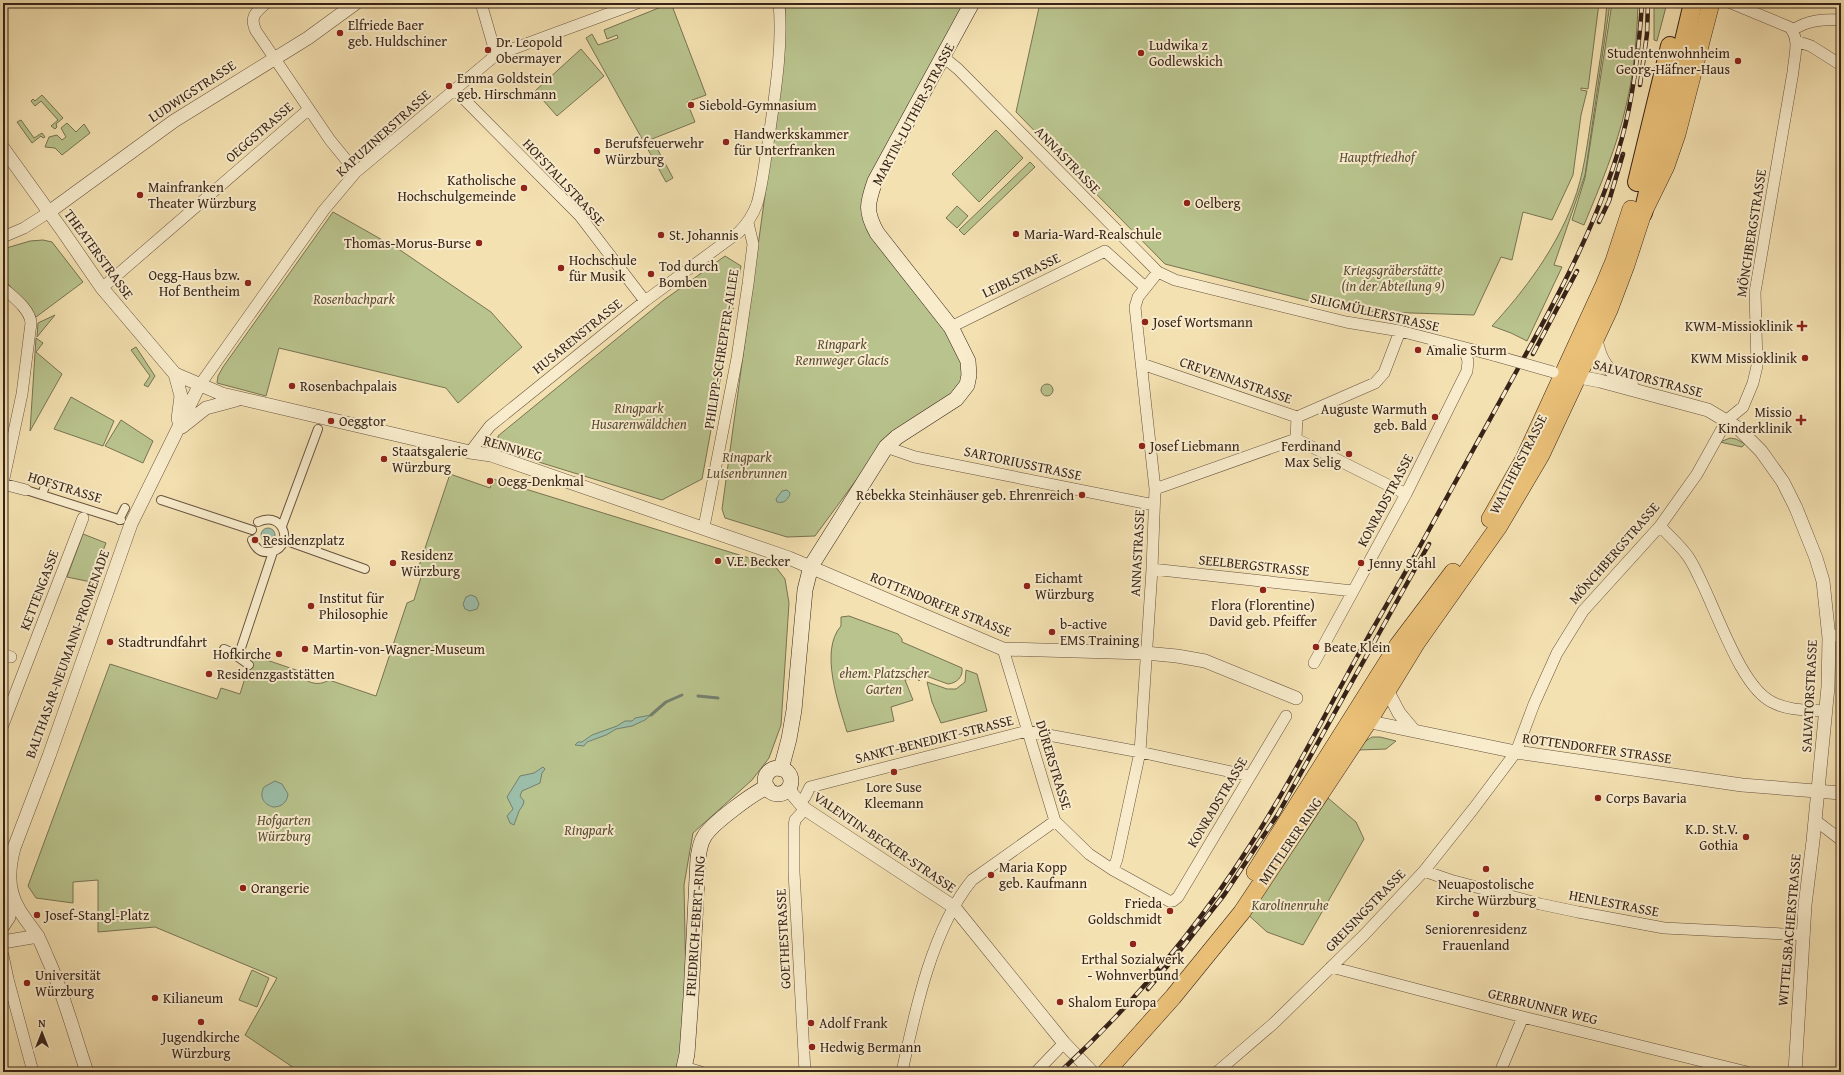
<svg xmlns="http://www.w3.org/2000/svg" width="1844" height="1075" font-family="'Gentium Book Plus',serif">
<rect width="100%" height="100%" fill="#f4e1b1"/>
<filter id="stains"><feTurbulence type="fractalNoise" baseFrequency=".005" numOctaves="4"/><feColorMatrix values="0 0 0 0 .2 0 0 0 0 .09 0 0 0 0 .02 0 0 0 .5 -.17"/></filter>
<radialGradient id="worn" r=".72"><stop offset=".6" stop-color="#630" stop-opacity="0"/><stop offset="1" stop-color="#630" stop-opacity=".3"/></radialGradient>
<path fill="#b9c38d" stroke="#787353" d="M671 3 706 95 687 102 695 122 652 139 673 178 666 182 586 38 592 34 598 45 618 38 617 35 607 39 604 30Z
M785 3H964L868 212 931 307 966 365 964 385 885 441 815 536 787 537 725 518 722 509 778 100 785 30Z
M1040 3H1599L1588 89 1581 88V90L1587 91 1581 115 1573 175 1552 220 1523 212 1512 260 1501 257 1474 315 1349 311 1165 264 1016 112Z
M1607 3H1610L1585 175 1554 265 1562 267 1527 341 1511 333 1492 326C1525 290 1555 250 1573 203 1584 175 1587 144 1592 114 1597 77 1604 40 1607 3Z
M1612 3H1638C1637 37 1634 73 1626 106 1617 147 1600 186 1584 225L1572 220 1585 178Z
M1654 3H1667L1657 41 1654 40Z
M581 49 604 76 557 116 535 91Z
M42 95 63 118 56 124 57 127 55 129 51 126 58 120 41 101 35 106 31 101 33 99 35 101Z
M21 120 34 138 42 133 45 137 43 138 41 136 32 143 17 122Z
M67 123 76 132 84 124 90 133 62 155 55 148 45 147 49 137 57 135 62 140 66 137 61 128Z
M996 130 1023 158 979 202 952 174Z
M1030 162 1035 167 964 235 959 230Z
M957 206 968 216 957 228 946 218Z
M333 212 400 250 491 312 522 347 458 403 446 388 279 348 266 396 217 383 218 376 223 367Z
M43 240 52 242 83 282 36 317 3 278V249L30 241Z
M725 256 741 266 702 479 662 500 506 452 498 439V436L664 300Z
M55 315 37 337 38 323Z
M36 338 43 343 36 352 62 374 30 431Z
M136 347 155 376 148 387 144 385 150 376 131 350Z
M1041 390a6 6 0 1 1 12 0a6 6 0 1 1-12 0Z
M71 397 114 421 103 446 54 429Z
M121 420 153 441 143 463 105 446Z
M1730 438 1736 439 1745 444 1742 447 1720 442Z
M450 474 490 488 493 479 775 566 785 579 789 603 781 725 769 758 752 780 693 833 684 885 687 1039 685 1072H300L245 1035 277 978 155 927 98 932V880L73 882V903L36 898 28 886 110 664 217 699 221 688 240 694 252 655 299 671C304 683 318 687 329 680L376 696 407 603 414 600 422 574 419 566Z
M83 534 106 543 91 582 67 577Z
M849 616 898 634 902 639V642L962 668C963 677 957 683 948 684L907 669 921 678 919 681 917 678 905 680 913 700 891 707 894 721 847 732C839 704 819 651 841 626V617Z
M966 670 977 674 987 711 941 723 932 702 927 682 947 689H956L965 682Z
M1372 737H1380L1396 741 1386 749 1358 750 1364 742Z
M1328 798 1356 822 1364 839 1303 945 1267 932 1245 912 1305 833Z
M252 970 269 978 257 1007 239 1000Z"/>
<path fill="#9cbea9" stroke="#74806f" d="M787 490 790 493C789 499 784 504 777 502L776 499 782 491Z
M261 535a7 7 0 1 1 14 0a7 7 0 1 1-14 0Z
M471 595 476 597 479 604 477 609 470 611 465 609 463 604 466 597Z
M651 715 645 720 632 726 616 729 606 735 587 742 584 746 575 745 578 742H582L592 735 617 726 625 721H632L635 718Z
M543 767 545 769 542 773 540 783 522 791 520 796 524 801 523 805 519 811 514 825 510 823 507 816 513 809 507 797 520 776 534 773Z
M275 781 282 784 288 794C287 803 281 807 273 807 263 804 259 796 264 787Z"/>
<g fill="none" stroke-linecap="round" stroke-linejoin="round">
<path stroke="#74806f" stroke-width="3" d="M698 696 718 698
M651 715 666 702 682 695"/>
<defs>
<path id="pedestrian" d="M26 490 121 520
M42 495 45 486
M161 500 252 530
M119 520 125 508
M282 526 318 429
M252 540C255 547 260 553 268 552 295 551 286 509 258 522
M284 540 365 569
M224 649 231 652 249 665
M238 657 273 552"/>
<path id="minor" d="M266 3C256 12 249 17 256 31L330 140 356 172
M481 3 496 55
M1793 30C1808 20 1823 19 1841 20
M1796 41 1811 46 1841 65
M942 56 958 69 1158 272 1175 280 1346 322 1400 331 1493 355
M454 89 580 216 645 301
M3 237 24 228 49 212
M3 288C13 297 30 309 31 323L22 394 3 483
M102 288 309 109
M951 327 1105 251 1145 287
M1142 364 1297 417
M199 386 324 210 356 172 496 55 637 3
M1297 417 1375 383 1384 373 1400 331
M1296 439 1406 494
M1296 439 1297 417
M886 447 915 457 1154 505
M470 452 490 426 645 301 739 232C747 224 753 215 757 204 763 183 765 159 769 137 775 93 783 47 779 3
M3 484 26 490
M1155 489 1296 439
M1660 526C1670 537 1682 547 1689 558 1712 594 1737 685 1772 702 1788 711 1809 710 1826 711
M704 527 737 358 748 284 753 244 748 223
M1152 569 1353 591
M1829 638 1841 633
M1003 649 1055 821 1089 854 1113 870 1169 901H1173L1178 897 1286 716
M3 654 11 657
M1314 663 1406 494 1467 371 1468 361 1464 348
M3 725 83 518
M798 802 805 797 810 787 1027 731 1140 752 1250 776
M1815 820 1841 840
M1113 870 1117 859 1140 752 1152 569 1155 489 1135 307 1138 297 1158 272
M1424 871 1450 880 1540 904 1578 912 1664 928 1804 935
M3 955 8 979 33 1072
M1331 967 1523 1017 1747 1072
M684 1067 701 1072
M805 1072 794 872V826L795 820 805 809
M902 1072C915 1011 932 929 972 880L1055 821
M1036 1072 1064 1043
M1217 1072 1273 1024 1364 935 1424 871 1474 808 1516 752 1534 704 1557 653 1583 611 1660 526 1697 474 1727 420 1743 407 1753 383 1757 366 1755 292 1793 72C1794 57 1801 38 1789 27L1731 3
M1500 1072 1523 1017"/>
<path id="tertiary" d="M3 148 62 230 102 288 175 374 222 394 470 452 491 455 789 558 1003 649 1145 653 1177 656 1205 661 1296 698
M49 212 174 121 308 38 356 3
M1596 339C1601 367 1610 371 1632 386
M175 374 181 396 178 419
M1569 375 1600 381 1708 410 1738 428 1761 451 1783 482 1796 508 1816 558 1823 581 1829 638 1828 687 1813 841 1805 905 1795 1072
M182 427 206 408 236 400
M1387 690 1399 713 1414 731
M1361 720 1516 752 1742 785 1841 793
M788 789 805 809 954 907 1064 1043 1092 1072
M3 926 9 917 5 901 12 893
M3 942 38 936
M87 1072C74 1034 64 994 47 957 44 950 41 942 37 935 28 922 16 909 12 893 8 879 10 863 14 848L49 756 131 524 199 386"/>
<path id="secondary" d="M765 781a13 13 0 1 1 26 0a13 13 0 1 1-26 0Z
M781 769 789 739 794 710 805 590 811 566 886 447 897 437 956 399 967 385 969 375 968 361 951 327 877 233C865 211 867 204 875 181L972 3
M683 1072 687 1054 691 997 698 858C699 852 700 843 704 837 711 824 752 794 767 787"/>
<path id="primary" d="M1490 519 1524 459 1604 285 1614 261 1631 209
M1255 872 1398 645 1453 572
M1106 1072 1173 997 1242 912 1368 722 1417 642 1499 526 1541 455 1609 310 1626 265 1643 213 1666 166 1677 134 1711 3"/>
<path id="trunk" d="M1637 182 1670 46
M1643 213 1693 3"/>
</defs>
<use href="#pedestrian" stroke="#67523f" stroke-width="10"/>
<use href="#minor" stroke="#67523f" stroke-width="12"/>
<use href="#tertiary" stroke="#67523f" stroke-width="14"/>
<use href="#secondary" stroke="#382319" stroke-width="16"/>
<use href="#primary" stroke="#382319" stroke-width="18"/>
<use href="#trunk" stroke="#382319" stroke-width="20"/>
<use href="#pedestrian" stroke="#f8eccc" stroke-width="8"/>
<use href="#minor" stroke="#f8eccc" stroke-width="11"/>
<use href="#tertiary" stroke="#f8eccc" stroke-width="13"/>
<use href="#secondary" stroke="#f8eccc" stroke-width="15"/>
<use href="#primary" stroke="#eac078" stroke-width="17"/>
<use href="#trunk" stroke="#eac078" stroke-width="18"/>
<defs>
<path id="rail" d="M1640 85 1647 34 1648 3
M1599 222 1609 201 1623 154
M1533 354 1577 271
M1148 989 1179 952 1224 895 1278 814 1429 544
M1060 1072C1131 1006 1195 931 1247 850 1284 794 1314 735 1346 677 1369 634 1395 591 1419 548 1453 487 1487 425 1521 363 1561 291 1600 218 1622 138 1634 94 1639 48 1642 3"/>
</defs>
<use href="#rail" stroke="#382319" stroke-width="4.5"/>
<use href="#rail" stroke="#f8eccc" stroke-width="3" stroke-dasharray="9" stroke-linecap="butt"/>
<defs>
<path id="minor-bridge" d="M1493 355 1553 372"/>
</defs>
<use href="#minor-bridge" stroke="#67523f" stroke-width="12" stroke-linecap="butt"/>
<use href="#minor-bridge" stroke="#f8eccc" stroke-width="11"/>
</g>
<g fill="#8f2418" stroke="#f8eccc" stroke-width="1.5">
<circle cx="340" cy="33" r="4"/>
<circle cx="488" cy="50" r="4"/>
<circle cx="1141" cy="53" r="4"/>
<circle cx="1738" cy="61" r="4"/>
<circle cx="449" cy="86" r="4"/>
<circle cx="691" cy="105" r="4"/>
<circle cx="726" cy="142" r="4"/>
<circle cx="597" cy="151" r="4"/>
<circle cx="524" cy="188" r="4"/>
<circle cx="140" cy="195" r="4"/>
<circle cx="1187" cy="203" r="4"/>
<circle cx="1016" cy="234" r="4"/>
<circle cx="661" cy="235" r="4"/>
<circle cx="479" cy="243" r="4"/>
<circle cx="561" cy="268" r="4"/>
<circle cx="651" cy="274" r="4"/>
<circle cx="248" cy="283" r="4"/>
<circle cx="1145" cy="322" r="4"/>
<path d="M1800 320h4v4h4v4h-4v4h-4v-4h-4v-4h4z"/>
<circle cx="1418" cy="350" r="4"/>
<circle cx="1805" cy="358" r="4"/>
<circle cx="292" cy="386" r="4"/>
<circle cx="1435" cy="417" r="4"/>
<path d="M1799 414h4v4h4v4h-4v4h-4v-4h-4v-4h4z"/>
<circle cx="331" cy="421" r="4"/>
<circle cx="1142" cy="446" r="4"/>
<circle cx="1349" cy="454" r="4"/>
<circle cx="384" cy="459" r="4"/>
<circle cx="490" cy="481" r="4"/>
<circle cx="1082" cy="495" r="4"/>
<circle cx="255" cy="540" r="4"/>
<circle cx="718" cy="561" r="4"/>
<circle cx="393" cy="563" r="4"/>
<circle cx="1361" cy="563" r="4"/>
<circle cx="1027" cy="586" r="4"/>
<circle cx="1263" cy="590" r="4"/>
<circle cx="311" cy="606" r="4"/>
<circle cx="1052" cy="632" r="4"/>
<circle cx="110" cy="642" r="4"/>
<circle cx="1316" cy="647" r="4"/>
<circle cx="305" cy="649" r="4"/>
<circle cx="279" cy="654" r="4"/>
<circle cx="209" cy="674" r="4"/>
<circle cx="894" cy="772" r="4"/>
<circle cx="1598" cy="798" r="4"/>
<circle cx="1746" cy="837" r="4"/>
<circle cx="1486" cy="869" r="4"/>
<circle cx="991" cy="875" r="4"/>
<circle cx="243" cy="888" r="4"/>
<circle cx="1170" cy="911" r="4"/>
<circle cx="1476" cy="914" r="4"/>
<circle cx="37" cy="915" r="4"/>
<circle cx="1133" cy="944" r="4"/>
<circle cx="27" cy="983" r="4"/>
<circle cx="155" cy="998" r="4"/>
<circle cx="1060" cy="1002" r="4"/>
<circle cx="201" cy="1022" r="4"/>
<circle cx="811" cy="1023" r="4"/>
<circle cx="812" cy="1047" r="4"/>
</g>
<g text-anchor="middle" stroke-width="4" stroke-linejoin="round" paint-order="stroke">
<g font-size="14" fill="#382319" stroke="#f8eccc" text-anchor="start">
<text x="348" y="30">Elfriede Baer<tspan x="348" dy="16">geb. Huldschiner</tspan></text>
<text x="496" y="47">Dr. Leopold<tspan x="496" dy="16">Obermayer</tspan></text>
<text x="1149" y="50">Ludwika z<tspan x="1149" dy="16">Godlewskich</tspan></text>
<text x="1730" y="58" text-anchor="end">Studentenwohnheim<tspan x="1730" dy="16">Georg-Häfner-Haus</tspan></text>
<text x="457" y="83">Emma Goldstein<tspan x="457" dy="16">geb. Hirschmann</tspan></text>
<text x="699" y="110">Siebold-Gymnasium</text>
<text x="734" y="139">Handwerkskammer<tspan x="734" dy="16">für Unterfranken</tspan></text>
<text x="605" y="148">Berufsfeuerwehr<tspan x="605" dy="16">Würzburg</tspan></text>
<text x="516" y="185" text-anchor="end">Katholische<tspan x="516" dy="16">Hochschulgemeinde</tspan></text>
<text x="148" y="192">Mainfranken<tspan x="148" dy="16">Theater Würzburg</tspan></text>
<text x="1195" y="208">Oelberg</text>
<text x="1024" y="239">Maria-Ward-Realschule</text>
<text x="669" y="240">St. Johannis</text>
<text x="471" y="248" text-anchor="end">Thomas-Morus-Burse</text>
<text x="569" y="265">Hochschule<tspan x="569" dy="16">für Musik</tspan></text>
<text x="659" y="271">Tod durch<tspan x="659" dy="16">Bomben</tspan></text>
<text x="240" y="280" text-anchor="end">Oegg-Haus bzw.<tspan x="240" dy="16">Hof Bentheim</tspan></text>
<text x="1153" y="327">Josef Wortsmann</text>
<text x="1793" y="331" text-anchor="end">KWM-Missioklinik</text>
<text x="1426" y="355">Amalie Sturm</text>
<text x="1797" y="363" text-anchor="end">KWM Missioklinik</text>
<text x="300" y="391">Rosenbachpalais</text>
<text x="1427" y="414" text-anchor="end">Auguste Warmuth<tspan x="1427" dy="16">geb. Bald</tspan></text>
<text x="1792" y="417" text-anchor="end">Missio<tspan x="1792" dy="16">Kinderklinik</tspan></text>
<text x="339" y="426">Oeggtor</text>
<text x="1150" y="451">Josef Liebmann</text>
<text x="1341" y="451" text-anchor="end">Ferdinand<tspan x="1341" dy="16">Max Selig</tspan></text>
<text x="392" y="456">Staatsgalerie<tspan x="392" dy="16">Würzburg</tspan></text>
<text x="498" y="486">Oegg-Denkmal</text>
<text x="1074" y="500" text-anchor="end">Rebekka Steinhäuser geb. Ehrenreich</text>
<text x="263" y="545">Residenzplatz</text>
<text x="401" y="560">Residenz<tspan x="401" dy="16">Würzburg</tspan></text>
<text x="726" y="566">V.E. Becker</text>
<text x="1369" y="568">Jenny Stahl</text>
<text x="1035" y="583">Eichamt<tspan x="1035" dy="16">Würzburg</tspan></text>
<text x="319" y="603">Institut für<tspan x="319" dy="16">Philosophie</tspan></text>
<text x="1263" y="610" text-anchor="middle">Flora (Florentine)<tspan x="1263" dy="16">David geb. Pfeiffer</tspan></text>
<text x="1060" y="629">b-active<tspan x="1060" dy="16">EMS Training</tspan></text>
<text x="118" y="647">Stadtrundfahrt</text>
<text x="1324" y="652">Beate Klein</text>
<text x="313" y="654">Martin-von-Wagner-Museum</text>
<text x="271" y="659" text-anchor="end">Hofkirche</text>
<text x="217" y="679">Residenzgaststätten</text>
<text x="894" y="792" text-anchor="middle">Lore Suse<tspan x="894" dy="16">Kleemann</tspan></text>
<text x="1606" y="803">Corps Bavaria</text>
<text x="1738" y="834" text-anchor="end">K.D. St.V.<tspan x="1738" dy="16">Gothia</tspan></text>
<text x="999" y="872">Maria Kopp<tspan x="999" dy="16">geb. Kaufmann</tspan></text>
<text x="1486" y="889" text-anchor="middle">Neuapostolische<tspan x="1486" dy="16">Kirche Würzburg</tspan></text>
<text x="251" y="893">Orangerie</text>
<text x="1162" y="908" text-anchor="end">Frieda<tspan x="1162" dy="16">Goldschmidt</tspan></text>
<text x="45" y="920">Josef-Stangl-Platz</text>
<text x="1476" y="934" text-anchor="middle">Seniorenresidenz<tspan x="1476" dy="16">Frauenland</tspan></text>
<text x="1133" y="964" text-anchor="middle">Erthal Sozialwerk<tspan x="1133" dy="16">- Wohnverbund</tspan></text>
<text x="35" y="980">Universität<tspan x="35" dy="16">Würzburg</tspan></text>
<text x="163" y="1003">Kilianeum</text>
<text x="1068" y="1007">Shalom Europa</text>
<text x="819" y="1028">Adolf Frank</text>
<text x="201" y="1042" text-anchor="middle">Jugendkirche<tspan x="201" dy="16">Würzburg</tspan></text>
<text x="820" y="1052">Hedwig Bermann</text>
</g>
<g font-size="14" fill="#382319" stroke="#f8eccc">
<text transform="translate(192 91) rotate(-33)" y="5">LUDWIGSTRASSE</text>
<text transform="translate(913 114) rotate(-62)" y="5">MARTIN-LUTHER-STRASSE</text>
<text transform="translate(259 132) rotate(-41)" y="5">OEGGSTRASSE</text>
<text transform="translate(383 133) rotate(-42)" y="5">KAPUZINERSTRASSE</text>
<text transform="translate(1068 160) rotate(46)" y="5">ANNASTRASSE</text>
<text transform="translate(564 182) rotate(47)" y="5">HOFSTALLSTRASSE</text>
<text transform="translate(1751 233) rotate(-81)" y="5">MÖNCHBERGSTRASSE</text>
<text transform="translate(99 254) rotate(54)" y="5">THEATERSTRASSE</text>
<text transform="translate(1021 275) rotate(-26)" y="5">LEIBLSTRASSE</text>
<text transform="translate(1375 312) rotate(13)" y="5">SILIGMÜLLERSTRASSE</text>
<text transform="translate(577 336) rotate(-39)" y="5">HUSARENSTRASSE</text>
<text transform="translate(721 349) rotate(-81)" y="5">PHILIPP-SCHREPFER-ALLEE</text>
<text transform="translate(1648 378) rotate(15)" y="5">SALVATORSTRASSE</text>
<text transform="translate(1236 380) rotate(19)" y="5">CREVENNASTRASSE</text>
<text transform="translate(513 448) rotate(16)" y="5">RENNWEG</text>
<text transform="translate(1023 463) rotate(12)" y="5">SARTORIUSSTRASSE</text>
<text transform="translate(1518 464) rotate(-63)" y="5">WALTHERSTRASSE</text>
<text transform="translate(65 487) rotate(17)" y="5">HOFSTRASSE</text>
<text transform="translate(1385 500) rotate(-62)" y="5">KONRADSTRASSE</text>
<text transform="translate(1137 553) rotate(-87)" y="5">ANNASTRASSE</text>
<text transform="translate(1614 553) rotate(-49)" y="5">MÖNCHBERGSTRASSE</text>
<text transform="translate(1254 565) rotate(6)" y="5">SEELBERGSTRASSE</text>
<text transform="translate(39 590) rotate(-69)" y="5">KETTENGASSE</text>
<text transform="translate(941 604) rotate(22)" y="5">ROTTENDORFER STRASSE</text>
<text transform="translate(67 654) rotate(-70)" y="5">BALTHASAR-NEUMANN-PROMENADE</text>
<text transform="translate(1809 696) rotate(-87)" y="5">SALVATORSTRASSE</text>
<text transform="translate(934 739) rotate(-14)" y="5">SANKT-BENEDIKT-STRASSE</text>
<text transform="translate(1597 748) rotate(8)" y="5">ROTTENDORFER STRASSE</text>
<text transform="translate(1054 765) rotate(73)" y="5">DÜRERSTRASSE</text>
<text transform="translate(1217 802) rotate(-59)" y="5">KONRADSTRASSE</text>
<text transform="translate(1290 841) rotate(-56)" y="5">MITTLERER RING</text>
<text transform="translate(885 842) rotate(34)" y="5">VALENTIN-BECKER-STRASSE</text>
<text transform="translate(1614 903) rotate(11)" y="5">HENLESTRASSE</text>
<text transform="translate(1365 910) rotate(-46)" y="5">GREISINGSTRASSE</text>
<text transform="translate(695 926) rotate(-86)" y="5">FRIEDRICH-EBERT-RING</text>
<text transform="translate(1789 930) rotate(-85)" y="5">WITTELSBACHERSTRASSE</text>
<text transform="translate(783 939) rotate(-93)" y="5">GOETHESTRASSE</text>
<text transform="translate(1543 1006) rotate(14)" y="5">GERBRUNNER WEG</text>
</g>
<g font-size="14" font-style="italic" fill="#584b36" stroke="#f8eccc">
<text x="1377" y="162">Hauptfriedhof</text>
<text x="1393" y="275">Kriegsgräberstätte<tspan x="1393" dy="16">(in der Abteilung 9)</tspan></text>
<text x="354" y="304">Rosenbachpark</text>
<text x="842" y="349">Ringpark<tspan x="842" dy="16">Rennweger Glacis</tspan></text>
<text x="639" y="413">Ringpark<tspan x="639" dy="16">Husarenwäldchen</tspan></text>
<text x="747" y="462">Ringpark<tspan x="747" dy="16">Luisenbrunnen</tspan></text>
<text x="884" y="678">ehem. Platzscher<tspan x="884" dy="16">Garten</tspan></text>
<text x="284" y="825">Hofgarten<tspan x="284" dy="16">Würzburg</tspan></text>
<text x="589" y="835">Ringpark</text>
<text x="1290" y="910">Karolinenruhe</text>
</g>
</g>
<rect width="1844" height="1075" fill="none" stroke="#f4e1b1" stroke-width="16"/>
<rect x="4" y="4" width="1836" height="1067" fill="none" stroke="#382319" stroke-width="2"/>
<rect x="8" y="8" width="1828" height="1059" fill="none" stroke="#382319"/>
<g transform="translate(42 1033)" stroke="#f8eccc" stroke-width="3" paint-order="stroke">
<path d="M0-3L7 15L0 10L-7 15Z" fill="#382319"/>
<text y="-6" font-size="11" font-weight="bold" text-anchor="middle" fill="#382319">N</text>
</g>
<rect width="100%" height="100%" filter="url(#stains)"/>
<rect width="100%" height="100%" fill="url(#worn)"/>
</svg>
